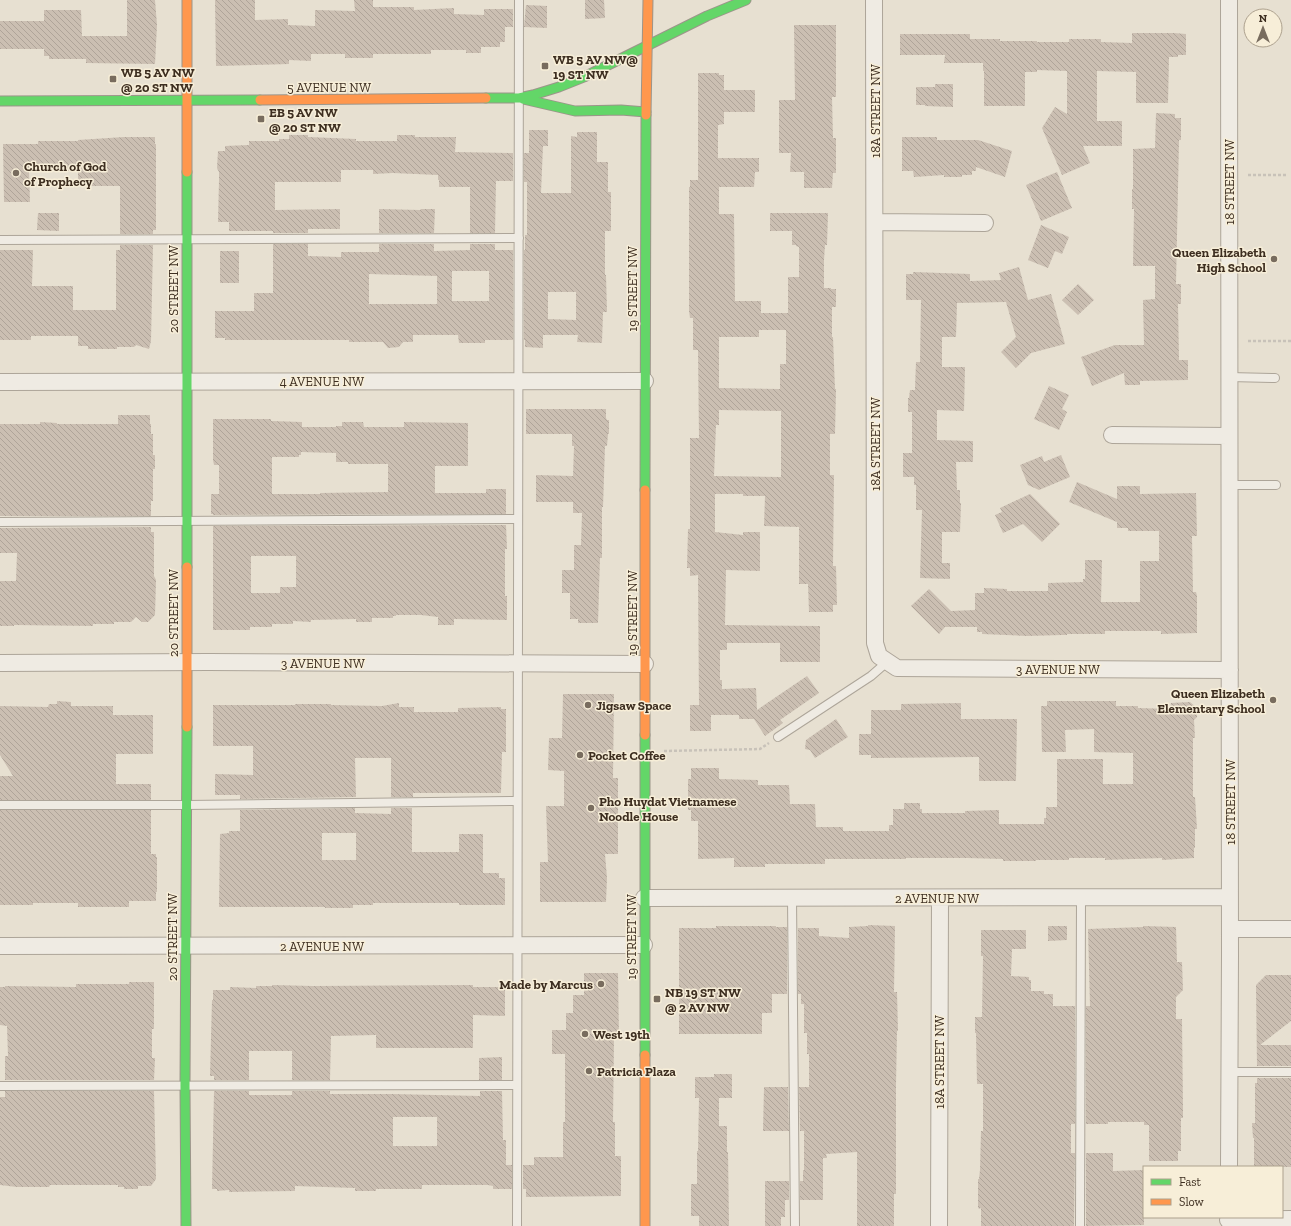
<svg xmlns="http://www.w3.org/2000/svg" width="1291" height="1226" font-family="'Zilla Slab',serif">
<defs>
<pattern id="building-back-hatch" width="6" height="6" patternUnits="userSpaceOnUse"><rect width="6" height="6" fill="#cbbfb2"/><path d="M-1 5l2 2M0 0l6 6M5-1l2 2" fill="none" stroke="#afa499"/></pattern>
</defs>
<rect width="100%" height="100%" fill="#e7e0d1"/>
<path fill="url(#building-back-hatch)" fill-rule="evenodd" d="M127 0H155L157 25 155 64 86 63V59H49V56H44V49H0V21H44V10H81L82 36H127Z
M215 0H255V20L288 19V25L315 26V10L355 11 354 0H373V7H414V10L454 8V14L484 15V9H513V27H505V42H500V47H481V53H466V50H431V54H373V58H345V54H311V61L289 60V64L216 66Z
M585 0H604L605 18 585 19Z
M526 5 547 6V28L524 27Z
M794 25H836V97H832L833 138H836V173H833L832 188H804V172H790L791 153H779V100H795Z
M1132 33H1174L1186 34V55H1178V57H1169L1168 103H1136V72L1097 71V121H1122V146H1083L1090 163 1062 175 1042 128 1055 107 1067 114V71L1037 70V72H1025V106H984V71H983V63H944L945 55H900V34H970V39H1000V41H1037V42H1069V39H1101V42L1132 43Z
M698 73H719V75H724V90H755V112H724V124L718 125V158H759V172H755L754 187H719V214H734L735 301H761V313H788V277H799V247L796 246V245H792V231H770V213H828L827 245H825L824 260V288H831V289H836V307H832V337H833L834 364 835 389H836L835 434H830V475H834L833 566H836L837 605H833V612H809L808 584H799V527L764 526 765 496H743V494H715V532L743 535V532H760V571L726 570 725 625 820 626V662H780V643H727V650H720V680H722V689L756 688 757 710 807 676 819 693 780 720 783 723 765 736 754 719H739V715H711V731H690V705H699L698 575 690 576V568H687L688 529H690V438H699L698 350H693V318H690L689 311V187H690V180H698ZM759 330H786V364H780V389L719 388V337H759ZM719 410 781 411V477L714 476 716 425H719Z
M935 84H953V107L925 106V105H916V87H935Z
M1156 113 1175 114V118H1181V140H1179L1176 284H1181V304H1178L1179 360H1188V380L1140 381V385H1125L1124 373 1092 386 1081 357 1115 345H1144L1143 300 1155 299V266H1133L1134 209H1132V189H1133V149L1155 148Z
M529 130H548V146H543L541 193H571V136L577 137V132H597V162H608V192H611V231H605V275H606L607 312H603L602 343 577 342 578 335H543V348L525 347V340H524V250H525V235H527V182H524V153H529ZM548 292H576V320L548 319Z
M289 135H308V137L356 139V141H397V135H415V137H456L455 152 513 153V181H496L495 233H470V187H439V180H438V175L393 173 373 174V170H341V182H275V210L340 209V229H308V233H273V231H229V222H218L219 180V172L217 168 218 151H225V146L249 145V141H279V139H289Z
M124 137H155V144H156V230H153V234H120V186H87V184L78 185V171H29L30 202H4L3 144H38V141H78V140Z
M902 137H937V140H978L1012 151 1005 177 976 167V171H972V175H962V177H944V175L914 177 913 171H902Z
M1057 172 1072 208 1041 221 1026 185Z
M379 209 420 210 421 209H435L434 233H379Z
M38 213H59V231L37 230Z
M1041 225 1069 237 1062 254 1055 251 1048 268 1028 260Z
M273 244H308V256L341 257V252H379V244H434V251L470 250V244H495V250H513V340H485V343H459L458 335H413V342H403L399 347 388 348 383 342H349V340H225V338H215V311H254V293H273ZM452 271H489V301H452ZM369 274 437 276V304H369Z
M120 245H153L151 341 149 349 136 345 134 347H117V349H88V346H78V336H31V340H0V250H33L32 286H73V310H116V250H120Z
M220 251H239V283H220Z
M1019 267 1028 300 1051 294 1065 344 1031 353 1016 368 1001 352 1016 337 1006 302 957 303 956 337H942V367H965L964 411 937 410V440L973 441V462H956L957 490H960V503H961L960 532H942V563H950V579L920 578 922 510H916V485H914V477H903V453H912V412H908V398H909L910 390H915V388L916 362H920L921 300H906V274H913V272L970 274V281L1001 280 999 273Z
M1078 284 1094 300 1078 315 1062 300Z
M1049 386 1069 395 1062 409 1067 412 1059 430 1034 419Z
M526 409H606V418L607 420H609V434H608L607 446H605L603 507H602V558H600L598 623H578V619H570V593H562V570H574V545H581L582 513H573V502H536V475L573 476 574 446H572V434H526Z
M118 415H150V424H151V434H153V455H155V469H153V501H151V516H0V424H40V422L57 423V424H118Z
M213 419H271V421L302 422V427H336V426H342V422H363L364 427H404V422L468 423V466H435V493H486V489H506V514L213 515V514H211V494H219V465H214L213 460ZM301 452 336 453V462H348V464H388V492L320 493V494H272V457H299V455H301Z
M1061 455 1070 477 1039 490 1028 485 1020 465 1042 456 1044 462Z
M1077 482 1117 499V486H1140V494L1196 493 1197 536H1192L1193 592H1196L1197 596V633L1161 634V631H1105V634H1067V635H1062L1027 636 982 634V632H977V627H945L939 634 911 606 929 589 951 611 975 610V593H984V588L1007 589V591H1048V583L1083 582V579H1085V560H1102L1101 602H1140V561H1159V531H1128V528H1117V522L1069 502Z
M1030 494 1060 524 1042 542 1023 524 1003 533 995 515 1002 512 1000 508Z
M506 525 507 549H505V596H507V620L454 619V625H438V617L421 615H396V616H393V618H372V622H356V619L311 620V622L293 621V624H272V627H250V630H213V526ZM251 556H296V587H280V593H251Z
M151 527V532H154V576L156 580 155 615 148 622H142L136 617 131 622H114V624H93V626L14 625V626H0V581H16L17 553H0V528Z
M563 694H614L613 778H618V854H605L607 878 606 902H540V862H548L546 806H564V771L548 770 549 738H562Z
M57 701 71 702V706H113V715H153V754H116V784H151V800H0V776H13L0 755V706L48 707 49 704H57Z
M1047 701H1116V706H1138V708L1170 709 1171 703 1190 702 1197 708V717L1194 720 1195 738H1193V797H1195L1197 829H1195V848H1194V858L1162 860V858L1105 860V858H1069V860H1036V861H1003V859L967 858H906V859H825V864H765V867H734V858L698 859V821H691V810H688V779H691V768H719V779L758 780V785H789L790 804H815L816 827H843V831H889V825H893V809H904V803H920V809H922V813H965V811L999 810V824H1044V818H1046V807H1057V759H1103V784H1133V753L1094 752V729L1065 730 1066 752H1042L1041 706H1047Z
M399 703V707H414V712H458V708L501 707V709H506V752H502L501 793H413V797H391V758H355L356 797 240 799V795H215V774L253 775V746H213V705H295V704H331V705L382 706Z
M961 703V719H1017L1016 781H979V757L871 758V755H859V734H871V710H901V704Z
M836 719 848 737 815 758 810 750 805 749 806 740Z
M355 808V813L391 814V808H412V852H459V834H483V873H499V878H505V905H459V903H373V905H353V908H325V907H219L220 834 229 833V831H240V810ZM322 833H356V860H322Z
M0 810H151V854H156V857H157V892H156V901H129V907H78V903H33V905H0Z
M868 925 895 926 894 992H897L898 1031H897L896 1085V1194H894V1226H857V1152L826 1154 827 1158H823V1200H800V1181H803V1170H804V1131H800L799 1087H809V1054H807V1033H804V1004H801V994H798V928H819V936L849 938V927L868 926Z
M716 926H776V927H787V994H772V1013H762V1034H679V928H716Z
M1048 926H1067V940L1048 941Z
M1143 926 1176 927 1177 962H1182L1183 990 1176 997V1019H1182L1183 1109V1118H1181V1151H1178V1161H1149V1125H1144V1122H1108V1124H1086V1006H1090L1088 929 1143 927Z
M981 930H1026V949H1012L1011 976 1029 977V980H1031V991H1044V994H1053V1006H1075V1124H1071V1153H1075L1074 1226H981V1208L979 1209 978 1207V1179H979L980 1170 981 1131H983V1084H977L976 1033H975V1017H982L983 956H981Z
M584 973H618L619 1038H614L613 1122H615V1156H621V1196L526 1197V1189H523V1165H534V1157H563V1122H565V1054H552V1030H566V1013H573V995H584Z
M1266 975H1291V1021L1260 1045H1291V1066H1257L1256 985Z
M129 982H154V1029H152V1058H155L154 1080H5V1056H8L7 1026 0 1025V987H5V986L76 987V984H129Z
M272 985 313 986 473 985V987H505V1016L473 1015V1048H376V1035L331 1036 330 1080H292V1051H249V1080H214V1076H210L212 1000H213V990H230V987L256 988V986H272Z
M502 1057V1080H479V1058Z
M714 1074H732V1098H719V1126H727V1152H728L729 1226H699V1216H691V1184H697V1151H698L699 1098H695V1077H714Z
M1257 1078H1291V1167H1254V1138H1253L1252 1123H1255V1083H1257Z
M764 1087H788L789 1131H763Z
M5 1091H154L156 1179 151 1186H138V1189H124V1187H118V1185H50L49 1187H17L0 1185V1097H5Z
M214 1091H249V1095H292V1091H330V1094H392L480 1096V1091H502L503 1140H506V1165H512V1189H493V1186L488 1185H422V1189H376V1191H355V1188L295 1186V1191L229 1192V1190L217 1191V1189H212ZM393 1117H437V1146H393Z
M1086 1153H1113V1171L1144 1170V1225L1086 1226Z
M765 1181H789V1200H785V1217H781V1226H765Z"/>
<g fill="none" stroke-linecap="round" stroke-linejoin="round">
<defs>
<path id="lane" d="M0 240 519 238
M1229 377 1275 378
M1229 485H1276
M0 522 518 519
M778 737 871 676 887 662
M0 805H185L517 801
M792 898 795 1226
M1229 1072H1291
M0 1086 517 1085
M517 1226 519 0
M1080 1226 1081 898"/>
<path id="street" d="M874 0 875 643 879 656 897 668 1230 670
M875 222 985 223
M0 382 645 381
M1112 435 1229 436
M0 663 208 662 645 664
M644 898 1229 897
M1230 929H1291
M0 946 644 945
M1229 1167 1230 955 1229 0
M1228 1220 1291 1219
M939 1226 940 898"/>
<path id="fast" d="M486 98H519L533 95 559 87 584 77 707 16 746 0
M523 99 575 111 621 110 646 112
M0 101 260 100
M187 172V567
M645 490 646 115
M645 735V1055
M186 1226 185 1086 187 727"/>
<path id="slow" d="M260 100 486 98
M646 115 648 0
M187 172V0
M645 490V735
M187 567V727
M645 1055V1226"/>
</defs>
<use href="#lane" stroke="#ada599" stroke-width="10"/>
<use href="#street" stroke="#ada599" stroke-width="18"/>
<use href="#fast" stroke="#9c958a" stroke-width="11"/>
<use href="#slow" stroke="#9c958a" stroke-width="11"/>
<path stroke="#c8c2b9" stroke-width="2.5" stroke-dasharray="3 2" stroke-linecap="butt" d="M1248 175H1287
M1248 341H1291
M664 751 760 749 769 743"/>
<use href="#lane" stroke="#efebe3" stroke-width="8"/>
<use href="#street" stroke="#efebe3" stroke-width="16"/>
<use href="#fast" stroke="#63d668" stroke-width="9"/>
<use href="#slow" stroke="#ff974d" stroke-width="9"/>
</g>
<g fill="#786c5e" stroke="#f7eed8" stroke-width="1.5">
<rect x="541" y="62" width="8" height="8" rx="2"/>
<rect x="109" y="75" width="8" height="8" rx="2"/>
<rect x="257" y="115" width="8" height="8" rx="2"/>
<circle cx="16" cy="173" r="4"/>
<circle cx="1274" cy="259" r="4"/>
<circle cx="1273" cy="700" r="4"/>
<circle cx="588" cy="705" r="4"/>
<circle cx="580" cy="755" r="4"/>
<circle cx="591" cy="808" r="4"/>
<circle cx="601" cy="984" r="4"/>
<rect x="653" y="995" width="8" height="8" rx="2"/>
<circle cx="585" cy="1034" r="4"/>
<circle cx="589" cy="1071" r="4"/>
</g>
<g text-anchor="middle" stroke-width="3" stroke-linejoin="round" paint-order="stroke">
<g font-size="13" font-weight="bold" fill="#3d2e20" stroke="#f7eed8" text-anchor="start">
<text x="553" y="64">WB 5 AV NW@<tspan x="553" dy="15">19 ST NW</tspan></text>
<text x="121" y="77">WB 5 AV NW<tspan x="121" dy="15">@ 20 ST NW</tspan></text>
<text x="269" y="117">EB 5 AV NW<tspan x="269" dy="15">@ 20 ST NW</tspan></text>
<text x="24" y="171">Church of God<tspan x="24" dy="15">of Prophecy</tspan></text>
<text x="1266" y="257" text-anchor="end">Queen Elizabeth<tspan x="1266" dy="15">High School</tspan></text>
<text x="1265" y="698" text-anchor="end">Queen Elizabeth<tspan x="1265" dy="15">Elementary School</tspan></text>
<text x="596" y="710">Jigsaw Space</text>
<text x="588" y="760">Pocket Coffee</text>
<text x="599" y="806">Pho Huydat Vietnamese<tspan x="599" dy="15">Noodle House</tspan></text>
<text x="593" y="989" text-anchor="end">Made by Marcus</text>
<text x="665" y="997">NB 19 ST NW<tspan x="665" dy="15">@ 2 AV NW</tspan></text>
<text x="593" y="1039">West 19th</text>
<text x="597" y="1076">Patricia Plaza</text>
</g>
<g font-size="13" fill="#3d2e20" stroke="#f7eed8">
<text x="329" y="92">5 AVENUE NW</text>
<text transform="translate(875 111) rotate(-90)" y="5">18A STREET NW</text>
<text transform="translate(1229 182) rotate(-90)" y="5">18 STREET NW</text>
<text transform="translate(173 289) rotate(-90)" y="5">20 STREET NW</text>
<text transform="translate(632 289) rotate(-90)" y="5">19 STREET NW</text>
<text x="322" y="386">4 AVENUE NW</text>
<text transform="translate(875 444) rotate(-90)" y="5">18A STREET NW</text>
<text transform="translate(173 613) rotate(-90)" y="5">20 STREET NW</text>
<text transform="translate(632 613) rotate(-90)" y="5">19 STREET NW</text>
<text x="323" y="668">3 AVENUE NW</text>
<text x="1058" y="674">3 AVENUE NW</text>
<text transform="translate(1230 802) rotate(-90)" y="5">18 STREET NW</text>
<text x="937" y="903">2 AVENUE NW</text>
<text transform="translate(172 937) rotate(-90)" y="5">20 STREET NW</text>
<text transform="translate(631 937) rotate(-90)" y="5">19 STREET NW</text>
<text x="322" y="951">2 AVENUE NW</text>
<text transform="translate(939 1062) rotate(-90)" y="5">18A STREET NW</text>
</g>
</g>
<rect x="1143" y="1166" width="140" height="52" fill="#f7eed8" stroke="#ada18e"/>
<rect x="1151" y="1179" width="20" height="6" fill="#63d668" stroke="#ada18e"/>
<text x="1179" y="1186" font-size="12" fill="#3d2e20">Fast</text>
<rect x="1151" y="1199" width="20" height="6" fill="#ff974d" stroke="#ada18e"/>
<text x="1179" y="1206" font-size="12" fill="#3d2e20">Slow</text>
<g transform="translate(1263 28)"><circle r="19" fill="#f7eed8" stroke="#ada18e"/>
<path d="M0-3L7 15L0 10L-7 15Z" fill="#786c5e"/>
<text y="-6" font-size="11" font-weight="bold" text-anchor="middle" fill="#3d2e20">N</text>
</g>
</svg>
